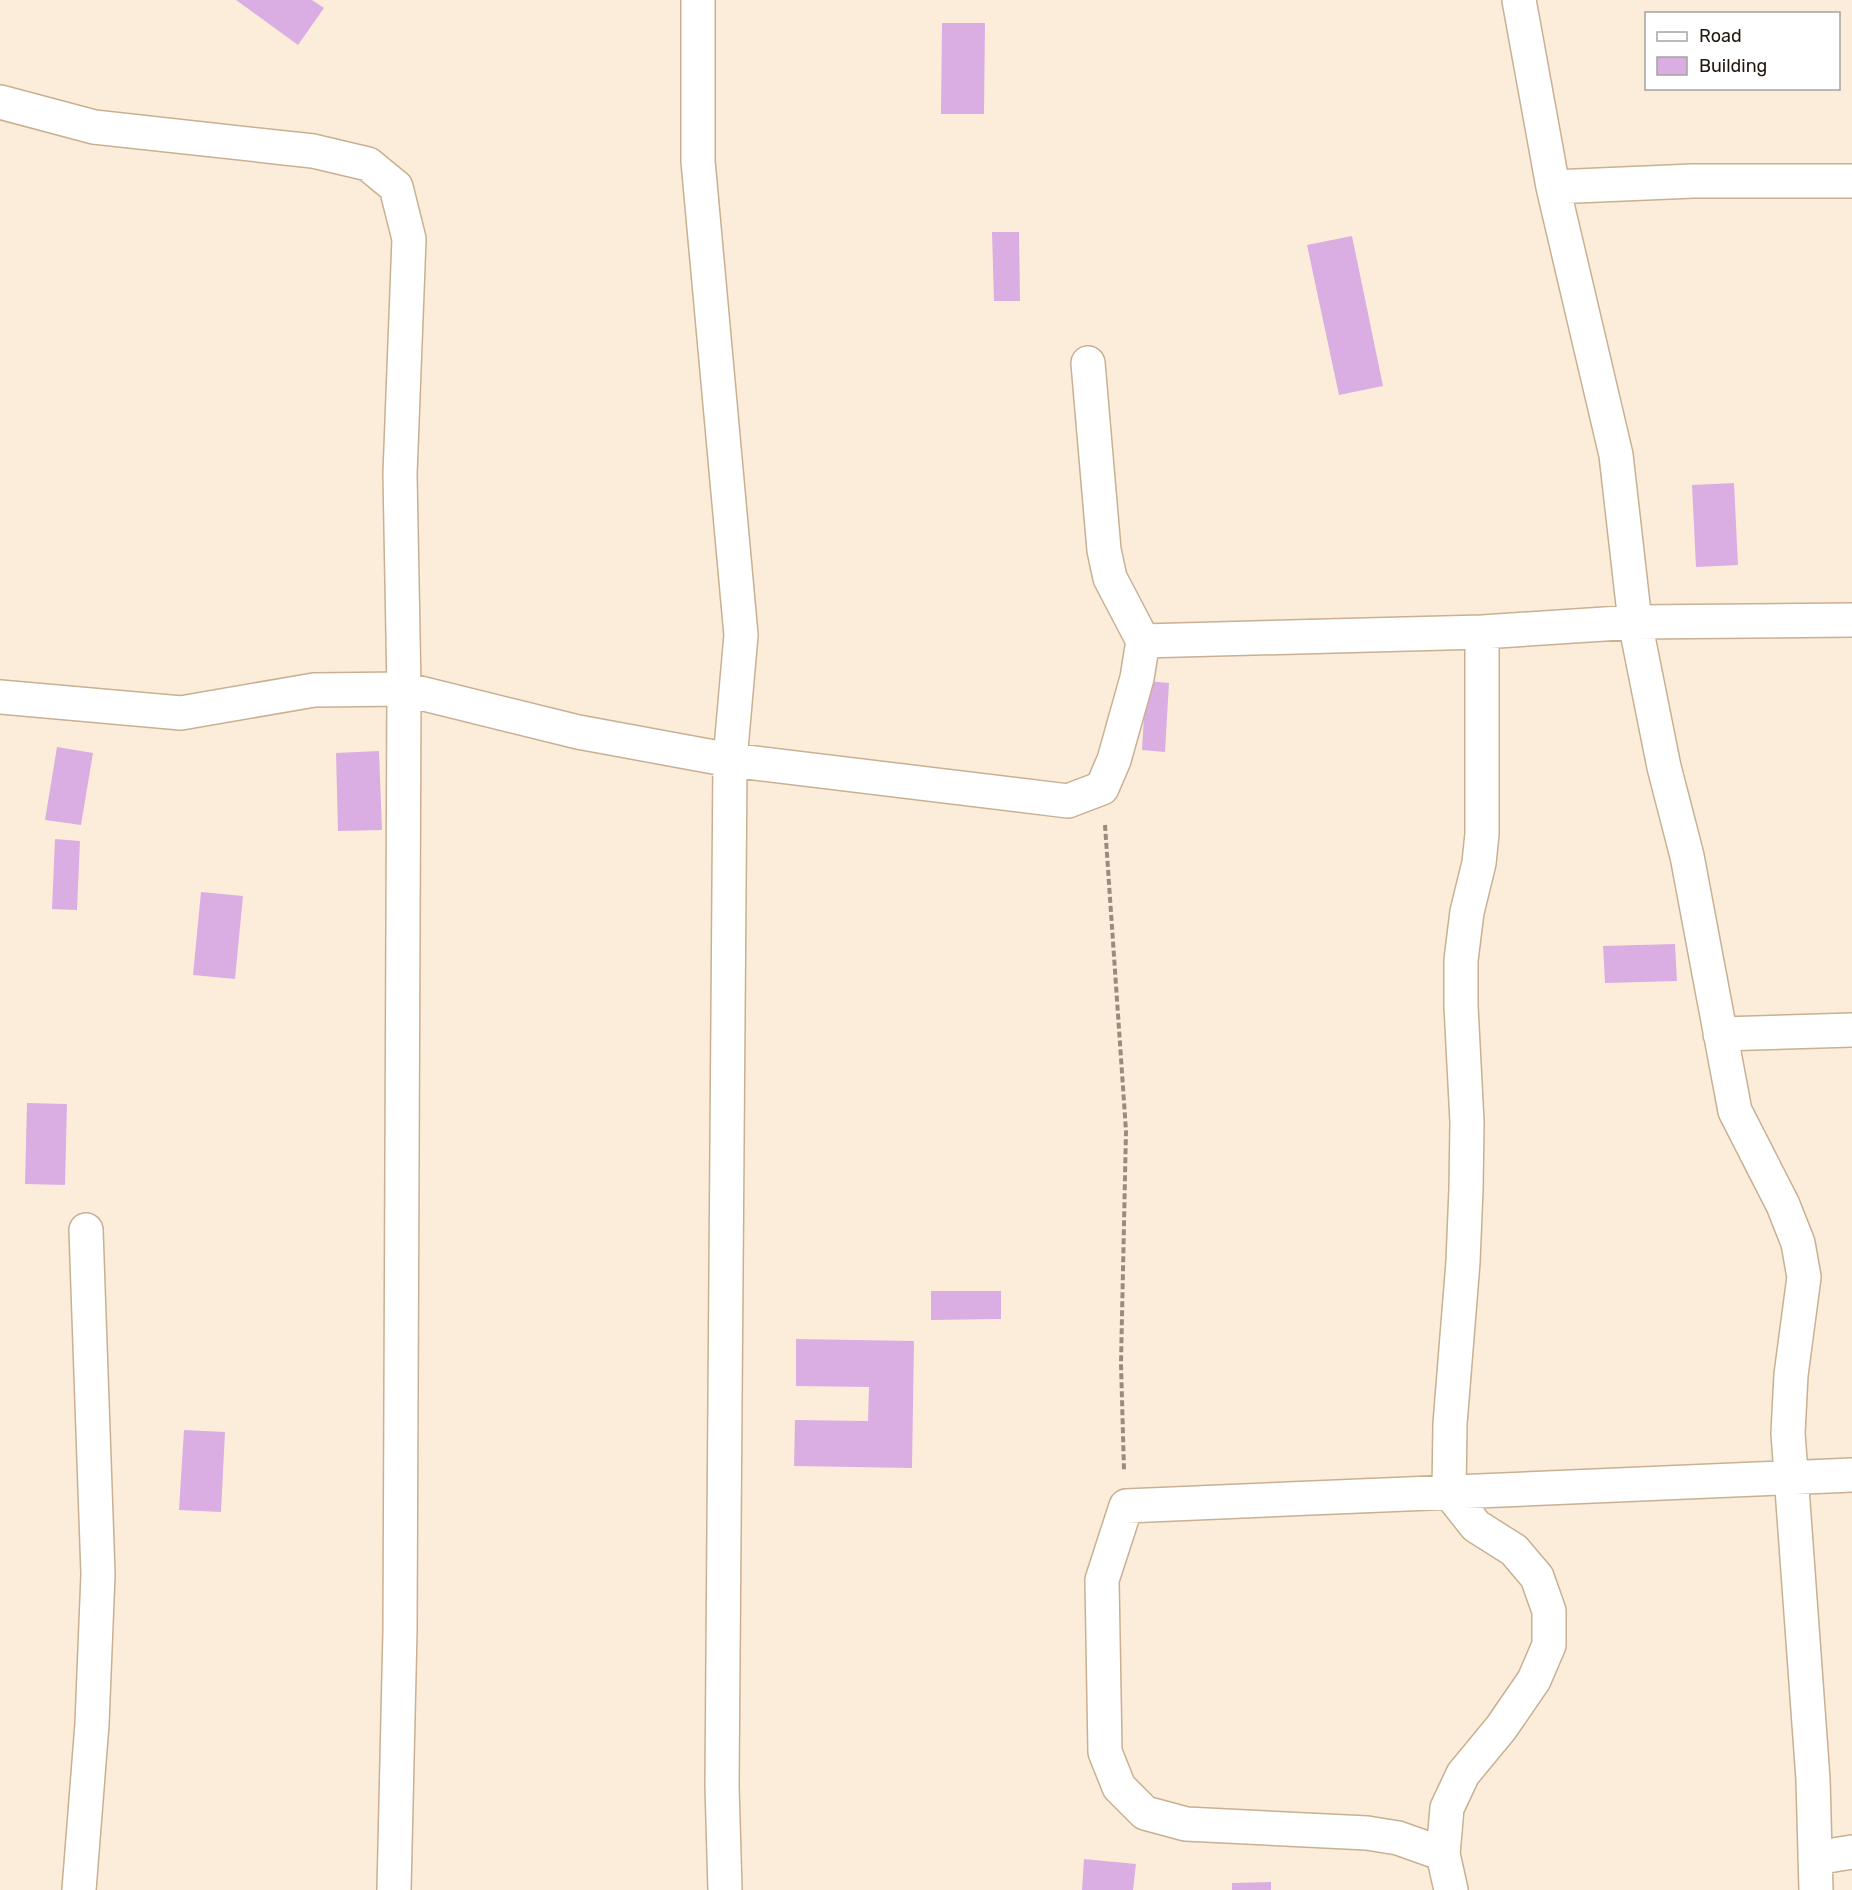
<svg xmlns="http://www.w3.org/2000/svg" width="1852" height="1890" font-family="Rubik,sans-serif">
<rect width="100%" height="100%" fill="#fcedda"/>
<path fill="#dbaee3" d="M236 0H312L324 8 298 45Z
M942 23H985L984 114H941Z
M992 232H1019L1020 301H994Z
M1352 236 1383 386 1339 395 1307 245Z
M1734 483 1738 565 1696 567 1692 485Z
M1146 681 1169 683 1165 752 1142 750Z
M57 747 93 753 81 825 45 820Z
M379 751 382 830 338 831 336 753Z
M55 839 80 841 77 910 52 909Z
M201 892 243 896 235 979 193 975Z
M1675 944 1677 981 1605 983 1603 946Z
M27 1103 67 1104 65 1185 25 1184Z
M931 1291H1001V1319L931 1320Z
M796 1339 914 1341 912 1468 794 1466 795 1420 868 1421 869 1387 796 1386Z
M184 1430 225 1432 221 1512 179 1510Z
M1084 1859 1136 1864 1133 1890H1082Z
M1271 1882V1890H1232V1883Z"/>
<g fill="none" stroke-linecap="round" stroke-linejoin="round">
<defs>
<path id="minor" d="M698 0V161L741 635 730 760 722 1786 725 1890
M1519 0 1553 187 1616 455 1635 622 1664 767 1687 856 1735 1111 1783 1205 1798 1243 1804 1277 1791 1375 1788 1433 1813 1779 1816 1890
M0 102 94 127 313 151 368 164 396 187 409 239 400 474 404 689 400 1631 394 1890
M1553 187 1693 181H1852
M1143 641 1482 632 1635 622 1852 620
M0 697 181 713 314 690 404 689 578 732 730 760 1068 801 1102 788 1114 760 1137 678 1143 641 1110 578 1104 550 1088 363
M1720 1034 1852 1030
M1443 1854 1447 1808 1463 1774 1501 1728 1534 1680 1549 1645V1611L1537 1577 1514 1550 1476 1526 1449 1492 1450 1424 1463 1262 1466 1189 1467 1122 1461 1006V960L1467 912 1479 863 1482 834V632
M1815 1858 1852 1852
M79 1890 92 1724 98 1574 86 1230
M1451 1890 1443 1854 1398 1838 1367 1833 1186 1824 1145 1813 1119 1787 1105 1752 1102 1580 1126 1506 1852 1475"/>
</defs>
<use href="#minor" stroke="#c8b093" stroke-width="36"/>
<path stroke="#988c7c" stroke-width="4" stroke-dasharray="6 3" stroke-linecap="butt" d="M1105 825 1126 1131 1121 1363 1124 1470"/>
<use href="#minor" stroke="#fff" stroke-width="33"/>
</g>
<rect x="1645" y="12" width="195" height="78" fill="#ffffff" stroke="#a6a39e" stroke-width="1.5"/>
<rect x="1657" y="32" width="30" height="9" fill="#ffffff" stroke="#a6a39e" stroke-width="1.5"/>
<text x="1699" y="42" font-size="18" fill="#21180d">Road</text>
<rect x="1657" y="57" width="30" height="18" fill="#dbaee3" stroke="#a6a39e" stroke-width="1.5"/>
<text x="1699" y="72" font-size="18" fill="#21180d">Building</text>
</svg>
